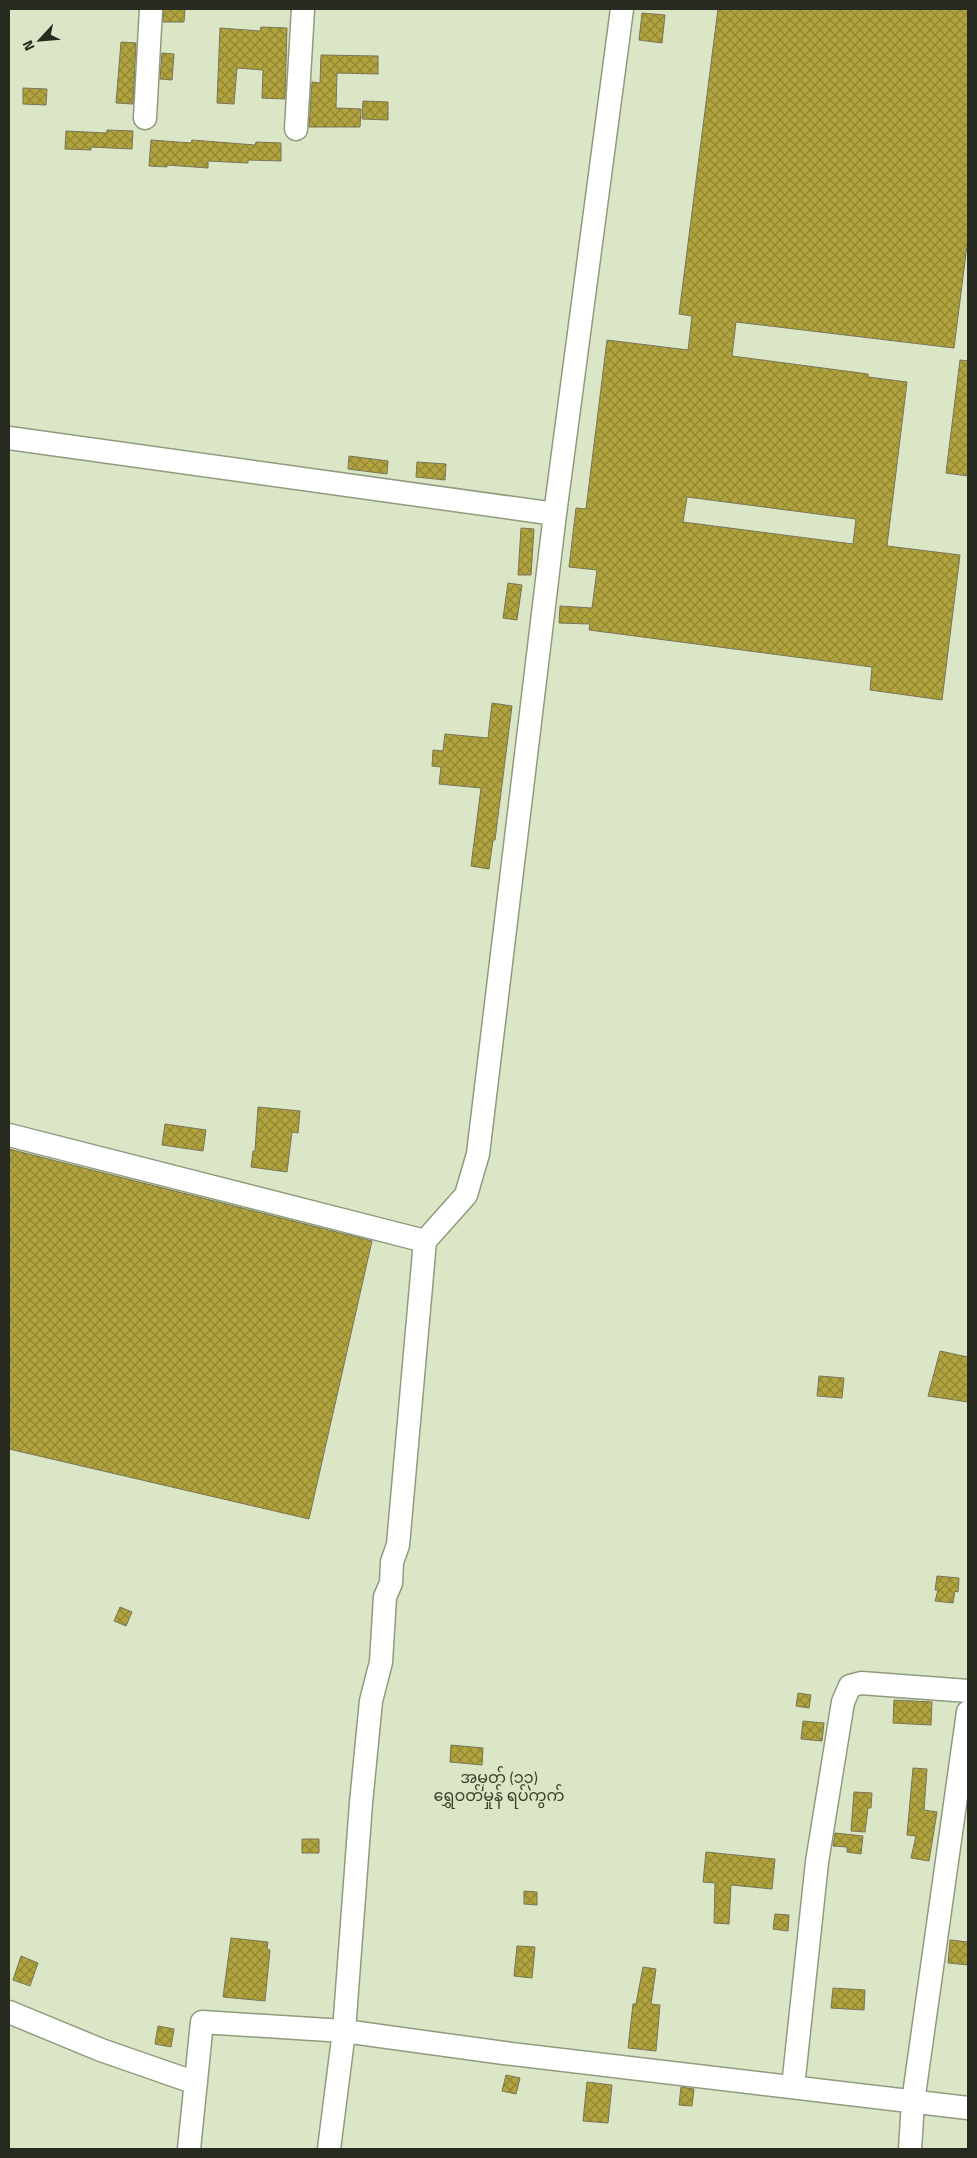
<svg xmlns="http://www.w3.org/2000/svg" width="977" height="2158" font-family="'Titillium Web','Noto Sans Myanmar',sans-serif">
<defs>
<pattern id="building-cross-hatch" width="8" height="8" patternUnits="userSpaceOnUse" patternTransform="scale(1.25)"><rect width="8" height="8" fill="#b1a43f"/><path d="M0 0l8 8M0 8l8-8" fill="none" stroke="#908634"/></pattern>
</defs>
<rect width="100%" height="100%" fill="#dbe6c7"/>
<path fill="url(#building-cross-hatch)" stroke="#797557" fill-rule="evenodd" d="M164 9H185L184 22H163Z
M718 9H968V238L954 348 736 322 732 356 868 374V377L907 382 887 546 960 555 942 700 870 690 872 667 589 630 590 624 559 623 560 606 592 608 597 570 569 567 576 508 586 509 607 340 688 350 692 316 679 314ZM687 497 856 519 853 544 683 522Z
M642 13 665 15 662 43 639 40Z
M261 27 287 28 285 99 262 98 263 70 237 68 234 104 217 103 220 28 260 31Z
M121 42 136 43 133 104 116 103Z
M162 53 174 54 172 80 160 79Z
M321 55 378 56V74L337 73 336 108 361 109 360 127H309L312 82 320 83Z
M23 88 47 89 46 105 23 104Z
M363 101 388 102V120L362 119Z
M107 130 133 131 132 149 91 147V150L65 149 66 131 107 133Z
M151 140 191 143 192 140 255 145 256 142 281 143V161L248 160V163L208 161V168L167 165V167L149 166Z
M960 360 968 361V476L946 473Z
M349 456 388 461 387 474 348 469Z
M417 462 446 464 445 480 416 477Z
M521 528 534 529 531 575H518Z
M508 583 522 585 517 620 503 618Z
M492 703 512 706 495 840H493L489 869 471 866 481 788 439 784 441 767 432 766 433 750 443 751 445 734 488 738Z
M258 1107 300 1111 298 1133 292 1132 287 1172 251 1167 253 1151H255Z
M165 1124 206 1130 203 1151 162 1145Z
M9 1149 372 1241 309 1519 9 1449Z
M940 1351 968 1357V1402L928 1396Z
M819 1376 844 1378 842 1398 817 1396Z
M937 1576 959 1578 958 1592 955 1591 953 1603 935 1601 938 1590H935Z
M120 1607 132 1612 126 1626 114 1621Z
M798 1693 811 1695 809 1708 796 1706Z
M894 1700 932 1702 931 1725 893 1723Z
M803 1721 824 1723 822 1741 801 1739Z
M451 1745 483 1748 482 1765 450 1762Z
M913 1768 927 1769 924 1810 937 1812 929 1861 911 1858 916 1836 907 1835Z
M854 1792 872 1793 871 1808H868L865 1832 851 1831Z
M835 1833 863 1836 861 1854 847 1852V1847L833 1846Z
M302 1839H319V1853H302Z
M706 1852 775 1859 772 1889 731 1885 729 1924 714 1923 715 1883 703 1882Z
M524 1891 537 1892V1905L524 1904Z
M775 1914 789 1915 788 1931 773 1929Z
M231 1938 268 1942 267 1949 270 1950 265 2001 223 1997Z
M950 1940 968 1942V1965L948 1963Z
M517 1946 535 1947 532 1978 514 1976Z
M21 1956 38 1963 30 1986 13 1980Z
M643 1967 656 1969 651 2004 660 2005 656 2051 628 2048 633 2004H636Z
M833 1988 865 1990 864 2010 831 2008Z
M158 2026 174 2029 171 2047 155 2044Z
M506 2075 520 2078 516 2094 502 2091Z
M587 2082 612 2085 608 2123 583 2121Z
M681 2087 694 2089 692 2106 679 2105Z"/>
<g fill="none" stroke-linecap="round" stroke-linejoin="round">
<defs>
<path id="minor" d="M145 118 151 9
M296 129 303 9
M9 438 555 514
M9 1135 425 1241
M9 2012 101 2050 196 2083
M793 2087 817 1862 843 1702 850 1686 861 1683 968 1691
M189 2149 202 2022 344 2031 504 2053 968 2108
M329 2149 344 2031 361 1803 371 1701 381 1662 385 1597 391 1583 392 1562 398 1545 425 1241 466 1195 478 1154 555 514 622 9
M910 2149 913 2102 968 1712"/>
</defs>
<use href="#minor" stroke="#909b7d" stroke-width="25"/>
<use href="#minor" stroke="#fff" stroke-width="22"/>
</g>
<g text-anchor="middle" stroke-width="5" stroke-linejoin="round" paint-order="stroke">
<g font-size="16" fill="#3a4329" stroke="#dbe6c7">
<text x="499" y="1783">အမှတ် (၁၃)<tspan x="499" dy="18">ရွှေဝတ်မှုန် ရပ်ကွက်</tspan></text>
</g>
</g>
<rect width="977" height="2158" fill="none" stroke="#272b1f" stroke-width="20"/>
<g transform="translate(40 40) rotate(244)" stroke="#dbe6c7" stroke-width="4" paint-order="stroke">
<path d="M0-4L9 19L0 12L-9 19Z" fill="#272b1f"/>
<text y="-8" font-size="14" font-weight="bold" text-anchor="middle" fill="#272b1f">N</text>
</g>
</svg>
